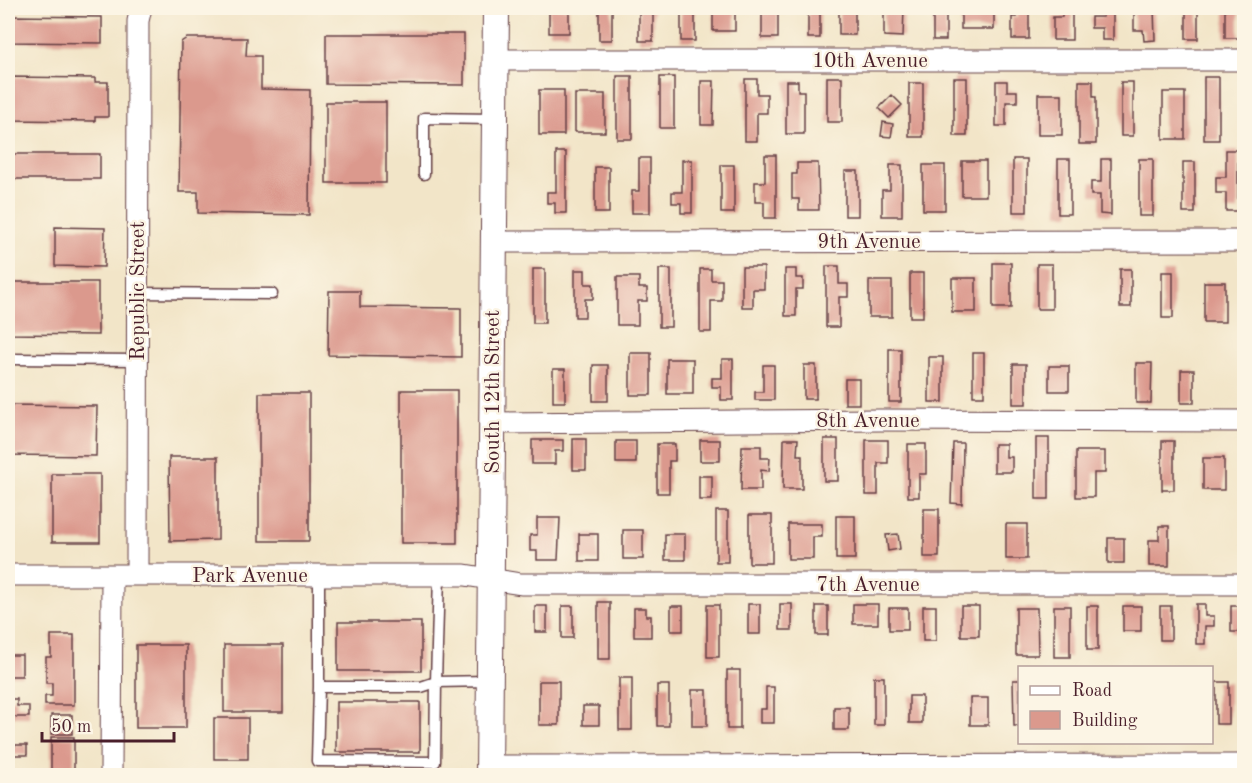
<svg xmlns="http://www.w3.org/2000/svg" width="1252" height="783" font-family="'Old Standard TT',serif">
<rect width="100%" height="100%" fill="#fcf5e5"/>
<filter id="ink" filterUnits="userSpaceOnUse"><feTurbulence type="fractalNoise" baseFrequency=".0167" numOctaves="2"/><feDisplacementMap in="SourceGraphic" scale="12" xChannelSelector="R" yChannelSelector="G"/><feConvolveMatrix kernelMatrix="1 2 1 2 8 2 1 2 1" color-interpolation-filters="sRGB"/></filter>
<filter id="wash" filterUnits="userSpaceOnUse"><feTurbulence type="fractalNoise" baseFrequency=".008" numOctaves="4" result="noise"/><feDisplacementMap in="SourceGraphic" scale="24" xChannelSelector="R" yChannelSelector="G"/><feGaussianBlur stdDeviation="1.35" result="paint"/><feColorMatrix in="noise" values="0 0 0 0 0 0 0 0 0 0 0 0 0 0 0 0 0 1.4 0 .05"/><feComposite in="paint" operator="in"/></filter>
<g filter="url(#wash)">
<rect width="100%" height="100%" fill="#f2e5c8"/>
<g id="blocks">
<path fill="#db998d" d="M549 8H569V33H549Z
M599 8H612V40H599Z
M639 8H653V41H639Z
M681 8H695V41H681Z
M713 8H735V31H713Z
M762 8H778V38H762Z
M808 8H820V38H808Z
M839 8H855V35H839Z
M884 8H904L903 37 884 36Z
M933 8H946V40H933Z
M961 8H994V29H961Z
M1017 8H1029V39H1012V17H1017Z
M1062 8H1072V40H1053V17H1062Z
M1103 8H1113V40H1102V28H1091V17H1103Z
M1142 8H1154L1155 40 1144 41 1143 30H1134V10H1142Z
M1186 8H1198V39H1186Z
M1225 8H1239V38H1225Z
M8 16 102 17V43L8 42Z
M326 34H464V85L326 84Z
M187 38H247L246 56H261V89L310 90 309 215 198 213V192H179L181 42Z
M617 76H632V139H617Z
M8 77 95 78V82H108V117H95V121L8 120Z
M660 77H674V128H660Z
M827 77H842V122H827Z
M1204 77H1219V140H1204Z
M954 78H967V136H954Z
M745 79H757V94H767V113H757V141H745Z
M701 81H714L713 125H701Z
M786 81H798V91H804V134H786Z
M996 81H1007V91H1017V102H1006V126H996Z
M1079 81H1093V97H1096V144H1079Z
M1121 82H1133V136H1121Z
M909 83H923V137H909Z
M539 90H564V135H539Z
M1163 92H1185V139H1163Z
M575 94H605V132H575Z
M1038 94H1062V135H1038Z
M892 95 902 105 889 118 879 108Z
M326 102H386V183H326Z
M883 122 893 124 891 137 881 136Z
M1226 150H1238V211H1226V193H1216V177H1226Z
M556 152H566V213H555V203H547V192H556Z
M8 154H100V179H8Z
M765 155H776V218H764V202H755V182H765Z
M639 158H650V213H632V191H639Z
M1013 159H1027V212H1013Z
M1058 159H1070V214H1058Z
M1101 159H1111V215L1100 214V195H1091V182H1101Z
M1139 159H1153V216H1139Z
M682 160H692V213H681V203H672V192H682Z
M962 161H986V196H962Z
M1183 162H1195V213H1183Z
M797 163H818L819 210H799V199H792V174H797Z
M721 165H734V213H721Z
M890 165H902V216H882V190H890Z
M923 165H945V210H923Z
M595 167H609V213H595Z
M845 171H858V216H845Z
M55 227 105 228 104 267 55 266Z
M993 263H1011V308H993Z
M1037 264H1052V309H1037Z
M826 266H839V284H848V297H839V327H826Z
M742 267H764V289H753V307H742Z
M533 269H545V323H533Z
M659 269H671V327H659Z
M700 269H711V280H722V301H711V332H700Z
M785 269H796V278H803V289H796V316H785Z
M1120 269H1131V307H1120Z
M575 270H585V284H593V299H585V317H575Z
M1162 272H1173V318H1162Z
M910 273H923V317H910Z
M617 277H639V288H647V301H638V325H617Z
M952 278H976V312H952Z
M869 281H892V317H869Z
M8 282H98V335L8 334Z
M1204 282H1225V322H1204Z
M329 291H360V307L461 308V357L328 355Z
M889 349H901V402H889Z
M630 353H651V395H630Z
M973 353H984V396H973Z
M929 357H943V402H929Z
M667 359H693V394H667Z
M722 359H733V400H721V387H712V378H722Z
M1136 363H1152L1151 403H1136Z
M1013 364H1026V404H1013Z
M593 365H608V401H593Z
M763 365H774V400H755V392H763Z
M804 365H816V399H804Z
M1049 366H1069V391H1049Z
M553 369H565V402H553Z
M1181 370H1194V403H1181Z
M845 379H859V404H845Z
M401 390H457V543H401Z
M259 393H309V541H259Z
M8 405 97 406 96 456 8 455Z
M1036 438H1049V499H1036Z
M573 439H586V470H573Z
M784 439H798L797 455H802V489H783Z
M824 439H838V481H824Z
M532 440H563V451H555V464H532Z
M700 440H720V461H700Z
M866 440H888V463H878V495H866Z
M616 441H636V463H616Z
M1162 441H1174V490H1162Z
M953 443H963L962 504 951 503Z
M657 444H675V461H669V493H657Z
M908 444H926V474H919V497H908Z
M994 444H1006V457H1012V472H994Z
M742 446H761V458H770L769 471 761 470V490H741Z
M1076 451H1105V473H1094V497H1076Z
M169 457H218V540L170 541Z
M1203 458H1224V490H1203Z
M52 474H100V542H52Z
M699 476H712V500H699Z
M924 509H939V557H924Z
M716 511H728V562H716Z
M749 515H772V563H749Z
M836 516H855V559H836Z
M537 518H560L558 560H537V551H530V535H537Z
M788 524H822V537H813V559H788Z
M1006 524H1027V559H1006Z
M1159 526H1169V566H1149V540H1159Z
M623 530H643V559H623Z
M579 534H598V561H579Z
M665 534H685V560H665Z
M898 534 900 549 888 551 886 535Z
M1108 538H1124V563H1108Z
M598 602H610V659H598Z
M748 604H760V634H748Z
M780 604H792V630H780Z
M853 604H878V624H853Z
M1196 604H1205V616H1214V626H1205V644H1196Z
M707 605H719V657H707Z
M535 606H547V632H535Z
M562 606H573V638H562Z
M671 606H683V631H671Z
M816 606H828V635H816Z
M923 606H936V641H923Z
M961 606H979V636H961Z
M1054 606H1070V657H1054Z
M1087 606H1098V650H1087Z
M1123 606H1141V631H1123Z
M1160 606H1171V640H1160Z
M1231 606H1243V632H1231Z
M634 608H646V616H651V637H634Z
M889 608H908V630H889Z
M1016 608H1037L1038 655H1016Z
M338 622H421V671H338Z
M51 635H74V705H45V696H52V683H46V657H51Z
M136 645H186V728H136Z
M224 645H283V712H224Z
M8 655H22V676H8Z
M727 670H740V729H727Z
M874 677H884V725H874Z
M619 678H632V730H619Z
M1013 680H1020V726H1014Z
M539 681H559V725H539Z
M1216 682H1229V724H1216Z
M657 685H669V726H657Z
M766 687H774V723H760V709H766Z
M692 690H707V726H692Z
M909 696H922V723H909Z
M970 698H988V725H970Z
M8 699H17V706H29V717H8Z
M336 702H420V752H336Z
M583 706H599V725H583Z
M834 707H849V730H834Z
M51 715H72V734H51Z
M214 718H248V759H214Z
M51 737H74V776H51Z
M8 745H27V755H8Z"/>
</g>
</g>
<g filter="url(#ink)">
<use href="#blocks" fill-opacity="0" stroke="#633d43" stroke-width="1.5"/>
<g fill="none" stroke-linecap="round" stroke-linejoin="round">
<defs>
<path id="service" d="M424 174V118L494 119
M137 293 272 294
M8 359 137 360
M319 575V687
M439 575 436 682 421 687H319L317 761 435 762 436 682 489 681"/>
<path id="minor" d="M495 60H1244
M493 242 1244 241
M492 423 880 420 1244 421
M8 575H465L521 584H1244
M137 575 138 21 141 8
M489 766 1244 765
M111 776 112 575"/>
<path id="tertiary" d="M489 776 496 8"/>
</defs>
<use href="#service" stroke="#633d43" stroke-width="13"/>
<use href="#minor" stroke="#633d43" stroke-width="23"/>
<use href="#tertiary" stroke="#633d43" stroke-width="28"/>
<use href="#service" stroke="#fff" stroke-width="10"/>
<use href="#minor" stroke="#fff" stroke-width="21"/>
<use href="#tertiary" stroke="#fff" stroke-width="26"/>
</g>
</g>
<g text-anchor="middle" stroke-width="5" stroke-linejoin="round" paint-order="stroke">
<g font-size="21" fill="#4a1f2b" stroke="#fcf5e5">
<text x="870" y="67">10th Avenue</text>
<text x="869" y="248">9th Avenue</text>
<text transform="translate(137 291) rotate(-90)" y="7">Republic Street</text>
<text transform="translate(492 392) rotate(-90)" y="7">South 12th Street</text>
<text x="868" y="427">8th Avenue</text>
<text x="250" y="582">Park Avenue</text>
<text x="868" y="591">7th Avenue</text>
</g>
</g>
<rect width="1252" height="783" fill="none" stroke="#fcf5e5" stroke-width="30"/>
<rect x="1018" y="666" width="195" height="78" fill="#fcf5e5" stroke="#b59f9b" stroke-width="1.5"/>
<rect x="1030" y="686" width="30" height="9" fill="#ffffff" stroke="#b59f9b" stroke-width="1.5"/>
<text x="1072" y="696" font-size="18" fill="#4a1f2b">Road</text>
<rect x="1030" y="711" width="30" height="18" fill="#db998d" stroke="#b59f9b" stroke-width="1.5"/>
<text x="1072" y="726" font-size="18" fill="#4a1f2b">Building</text>
<path d="M42 732v9h132v-9" fill="none" stroke="#4a1f2b" stroke-width="3"/>
<text x="51" y="732" font-size="18" fill="#4a1f2b" stroke="#fcf5e5" stroke-width="4.5" paint-order="stroke">50 m</text>
</svg>
